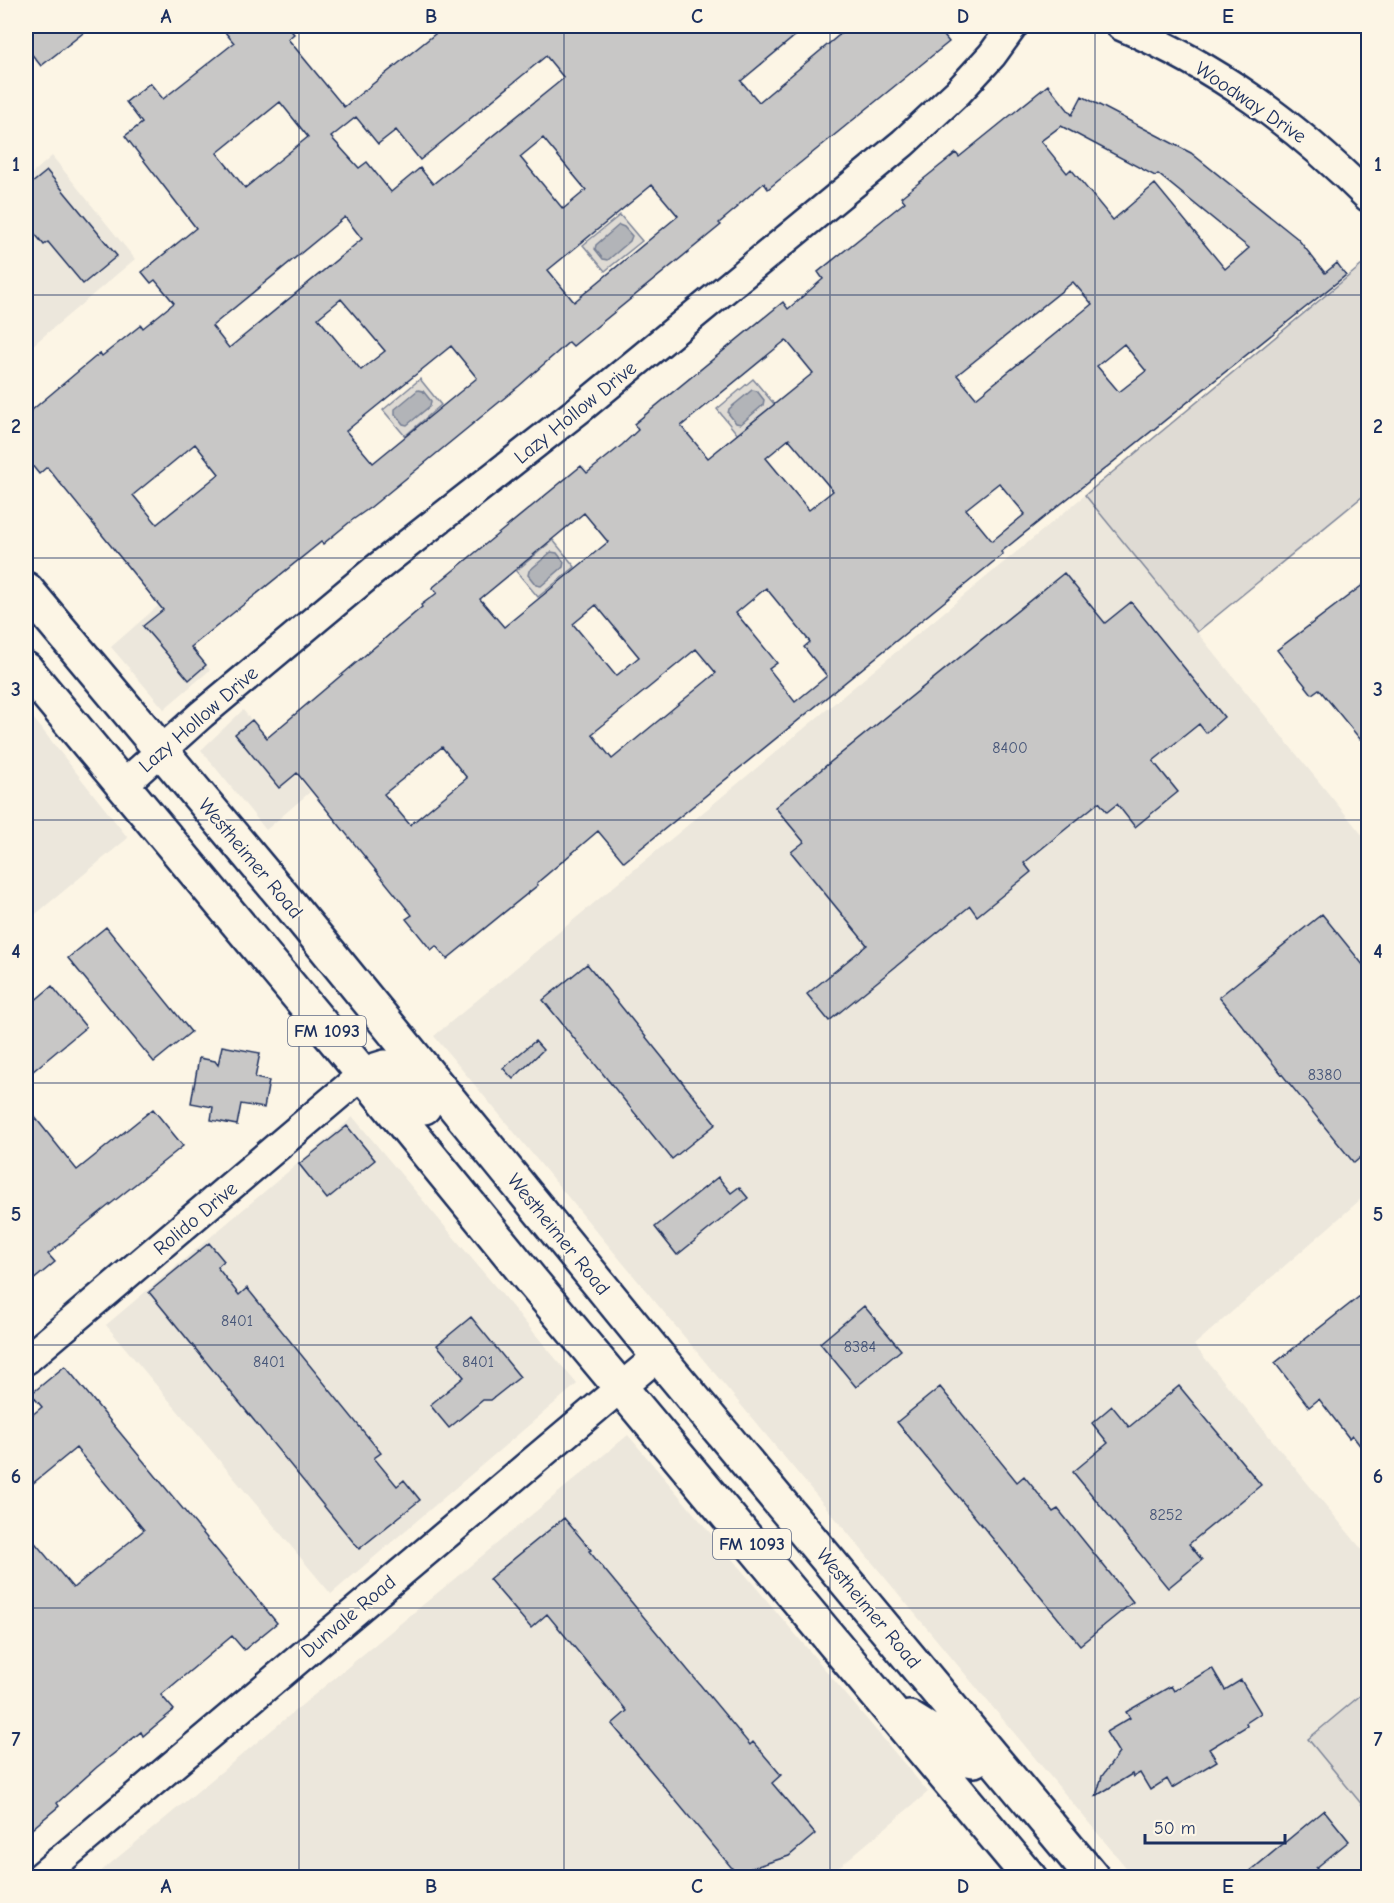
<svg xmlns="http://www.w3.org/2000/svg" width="1394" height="1903" font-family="'Comic Neue',sans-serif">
<rect width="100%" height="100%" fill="#fcf5e5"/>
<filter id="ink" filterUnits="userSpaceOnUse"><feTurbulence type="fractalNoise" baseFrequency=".0167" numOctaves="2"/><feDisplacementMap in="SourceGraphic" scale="12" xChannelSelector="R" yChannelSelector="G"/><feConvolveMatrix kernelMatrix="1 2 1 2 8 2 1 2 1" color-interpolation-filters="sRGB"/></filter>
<g filter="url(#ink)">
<path fill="#ece7dc" d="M52 156 135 259 26 351V179Z
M1085 495 1368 842V1193L1194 1345 1368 1557V1877H1134L434 1036Z
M158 606 210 670 164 709 111 647Z
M26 709 128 838 26 922Z
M243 710 310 792 266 830 201 750Z
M353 1117 577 1384 331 1594 106 1325Z
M628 1435 928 1792 827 1877 93 1878Z"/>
<path fill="#dfdbd4" stroke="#7d8599" stroke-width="1.5" d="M620 215 642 241 605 271 583 245Z
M1368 260V492L1197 632 1085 495Z
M420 379 441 405 405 436 383 410Z
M753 379 775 405 738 435 717 409Z
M553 540 575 567 538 597 516 571Z
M1368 1689V1812L1308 1739Z"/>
<path fill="#b2b4b8" stroke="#767f94" stroke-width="1.5" d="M619 225 624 227 632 236 630 241 608 260 603 259 595 249 596 245Z
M418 390 423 391 431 401 430 406 407 425 403 424 395 414V409Z
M752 390 757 391 764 400 763 405 741 424 736 423 728 413 729 409Z
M551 552 557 553 564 562 563 567 541 586 536 585 528 575 529 571Z"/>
<path fill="#c8c7c6" stroke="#1b2f5e" stroke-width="1.5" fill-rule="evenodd" d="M26 26H92L41 66 26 47Z
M220 26H287L294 34 288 39 344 107 445 26H807L741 81 759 102 850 26H936L949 42 768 189 764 183 737 206 738 207 719 223 721 225 573 346 569 342 519 386 371 507 351 521 323 544 321 542 191 647 206 665 189 680 143 626 163 610 47 467 39 474 26 458V415L100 353 102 356 141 325 143 328 174 303 155 280 151 283 142 272 196 228 125 136 142 123 126 102 150 83 163 99 234 43ZM546 56 564 78 433 184 420 168 391 192 367 162 359 168 331 137 356 117 378 144 396 130 420 160ZM280 102 308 137 245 188 217 153ZM543 138 586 190 563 209 520 157ZM652 185 678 216 574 302 548 270ZM345 217 362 239 229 348 212 326ZM341 299 385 351 361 370 318 318ZM451 346 477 378 373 463 346 431ZM195 444 219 474 157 524 133 495Z
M1048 85 1072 115 1082 96 1191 153 1298 239 1325 273 1337 263 1346 275 1001 552 1003 554 624 862 598 831 537 883 538 885 447 959 436 946 431 950 406 919 412 915 297 773 279 788 235 734 252 720 267 738 422 607 421 605 437 593 432 588 581 466 587 473 622 445 638 430 634 424 783 302 788 309 823 279 818 272 905 202 901 197 956 153 959 157ZM1061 126 1155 176 1158 174 1249 248 1225 269 1155 184 1113 220 1071 169 1067 173 1041 141ZM1073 282 1092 304 976 398 957 375ZM786 340 813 373 708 458 681 426ZM1124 344 1146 371 1119 392 1097 366ZM789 439 833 491 809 510 766 458ZM999 483 1025 514 992 541 966 509ZM584 513 608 542 504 627 480 599ZM766 588 810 642 804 647 827 676 795 702 769 669 777 663 736 613ZM596 605 639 657 616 676 573 624ZM696 649 716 673 612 759 592 734ZM442 747 467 778 410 825 384 794Z
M47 171 117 256 83 284 48 242 44 245 26 223V188Z
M1064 573 1105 623 1131 602 1224 717 1206 733 1199 724 1153 761 1178 792 1135 827 1117 804 1107 812 1099 802 1024 863 1031 872 977 916 970 906 829 1021 807 994 867 945 791 852 804 842 775 807Z
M1368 581V732L1360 739 1319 689 1312 694 1277 650Z
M1322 914 1368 971V1151L1354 1163 1219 997Z
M106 927 191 1032 154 1062 68 958Z
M587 964 716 1124 672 1159 543 1000Z
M52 986 86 1027 26 1077V1008Z
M535 1041 543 1050 513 1079 503 1068Z
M222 1046 260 1053 255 1078 269 1081 264 1108 241 1104 237 1125 211 1120 213 1107 191 1103 199 1058 215 1061 218 1065Z
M26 1106 77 1170 153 1109 183 1146 48 1254 55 1262 26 1286Z
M347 1126 375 1160 327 1199 299 1164Z
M718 1177 731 1193 739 1187 748 1198 677 1255 655 1227Z
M209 1243 224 1261 217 1267 239 1295 247 1288 381 1453 374 1458 397 1486 404 1480 420 1500 359 1549 149 1292Z
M1360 1296 1368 1306V1456L1352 1435 1349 1438 1319 1399 1309 1407 1275 1363Z
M864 1306 901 1350 856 1387 820 1343Z
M471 1317 520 1377 491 1400H483L449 1428 430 1405 464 1377 437 1345Z
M65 1366 277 1623 244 1650 232 1636 161 1695 174 1710 143 1736 141 1732 97 1767 57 1803 59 1806 26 1834V1532L73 1588 144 1530 76 1448 26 1489V1420L42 1407 31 1394Z
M1179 1386 1261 1485 1189 1544 1202 1560 1168 1588 1073 1472 1108 1443 1092 1423 1112 1406 1129 1427Z
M940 1387 1017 1482 1024 1476 1053 1512 1058 1509 1133 1602 1080 1645 897 1422Z
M564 1518 591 1550 589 1551 750 1745 753 1742 781 1775 772 1783 815 1834 789 1856 736 1873 612 1724 627 1711 547 1614 531 1628 489 1579Z
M1212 1668 1225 1690 1241 1680 1261 1713 1246 1723 1247 1726 1209 1749 1217 1761 1172 1788 1167 1779 1150 1790 1140 1773 1133 1777 1132 1774 1096 1796 1102 1776 1119 1753 1106 1732 1130 1718 1126 1712 1171 1686 1174 1691Z
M1324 1810 1349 1841 1316 1868 1324 1878H1242Z"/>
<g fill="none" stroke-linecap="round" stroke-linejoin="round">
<defs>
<path id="minor" d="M1121 26C1217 67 1295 124 1368 197
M123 785 202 714 377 568 581 408 903 143 958 92 992 55 1013 26
M26 1360 363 1074
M39 1878 658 1356"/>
<path id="major" d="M26 589 292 907 658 1356 1093 1878
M26 669 363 1074 530 1279 1030 1878
M363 1074 385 1067 393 1070 424 1107
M909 1718 951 1744 963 1758 974 1760 988 1752"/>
</defs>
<use href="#minor" stroke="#1b2f5e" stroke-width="33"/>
<use href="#major" stroke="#1b2f5e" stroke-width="38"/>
<use href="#minor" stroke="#fcf5e5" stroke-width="28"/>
<use href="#major" stroke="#fcf5e5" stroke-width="33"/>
</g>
</g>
<path fill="none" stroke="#1b2f5e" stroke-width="1.5" stroke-opacity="0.55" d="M299 26V1878M564 26V1878M830 26V1878M1095 26V1878M26 295H1368M26 558H1368M26 820H1368M26 1083H1368M26 1345H1368M26 1608H1368"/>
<g text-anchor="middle" stroke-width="4.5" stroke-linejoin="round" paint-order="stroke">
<g font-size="16" fill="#465578">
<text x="1010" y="753">8400</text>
<text x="1325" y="1080">8380</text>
<text x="237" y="1326">8401</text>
<text x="860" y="1352">8384</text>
<text x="269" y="1367">8401</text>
<text x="478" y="1367">8401</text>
<text x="1166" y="1520">8252</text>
</g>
<g fill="#fcf5e5" stroke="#5e6a86" stroke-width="1.5">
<rect x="288" y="1016" width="78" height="30" rx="4.5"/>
<rect x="713" y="1529" width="78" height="30" rx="4.5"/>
</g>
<g font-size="18" font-weight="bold" fill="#1b2f5e">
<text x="327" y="1037">FM 1093</text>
<text x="752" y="1550">FM 1093</text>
</g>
<g font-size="20" fill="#1b2f5e" stroke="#fcf5e5">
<text transform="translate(1251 102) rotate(34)" y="7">Woodway Drive</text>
<text transform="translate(575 412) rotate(-39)" y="7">Lazy Hollow Drive</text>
<text transform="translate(198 719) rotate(-41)" y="7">Lazy Hollow Drive</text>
<text transform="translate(251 858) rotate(50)" y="7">Westheimer Road</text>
<text transform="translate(195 1218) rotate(-40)" y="7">Rolido Drive</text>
<text transform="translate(559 1234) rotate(51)" y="7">Westheimer Road</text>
<text transform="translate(869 1608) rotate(50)" y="7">Westheimer Road</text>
<text transform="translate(348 1616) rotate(-40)" y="7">Dunvale Road</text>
</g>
</g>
<rect width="1394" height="1903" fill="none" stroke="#fcf5e5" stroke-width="66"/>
<path d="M1145 1834v9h140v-9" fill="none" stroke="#1b2f5e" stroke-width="3"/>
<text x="1154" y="1834" font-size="18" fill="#1b2f5e" stroke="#fcf5e5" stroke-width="4.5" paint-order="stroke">50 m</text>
<rect x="33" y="33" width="1328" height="1837" fill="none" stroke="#1b2f5e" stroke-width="2"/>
<g font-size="20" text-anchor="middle" font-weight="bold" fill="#1b2f5e">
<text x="166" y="23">A</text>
<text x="431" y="23">B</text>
<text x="697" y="23">C</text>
<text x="963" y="23">D</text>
<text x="1228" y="23">E</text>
<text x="16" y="171">1</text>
<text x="1378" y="171">1</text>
<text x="16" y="433">2</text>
<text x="1378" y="433">2</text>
<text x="16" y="696">3</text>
<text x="1378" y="696">3</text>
<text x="16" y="958">4</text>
<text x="1378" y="958">4</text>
<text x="16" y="1221">5</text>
<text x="1378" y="1221">5</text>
<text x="16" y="1483">6</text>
<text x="1378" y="1483">6</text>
<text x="16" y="1746">7</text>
<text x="1378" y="1746">7</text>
<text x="166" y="1893">A</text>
<text x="431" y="1893">B</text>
<text x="697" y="1893">C</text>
<text x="963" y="1893">D</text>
<text x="1228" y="1893">E</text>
</g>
</svg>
